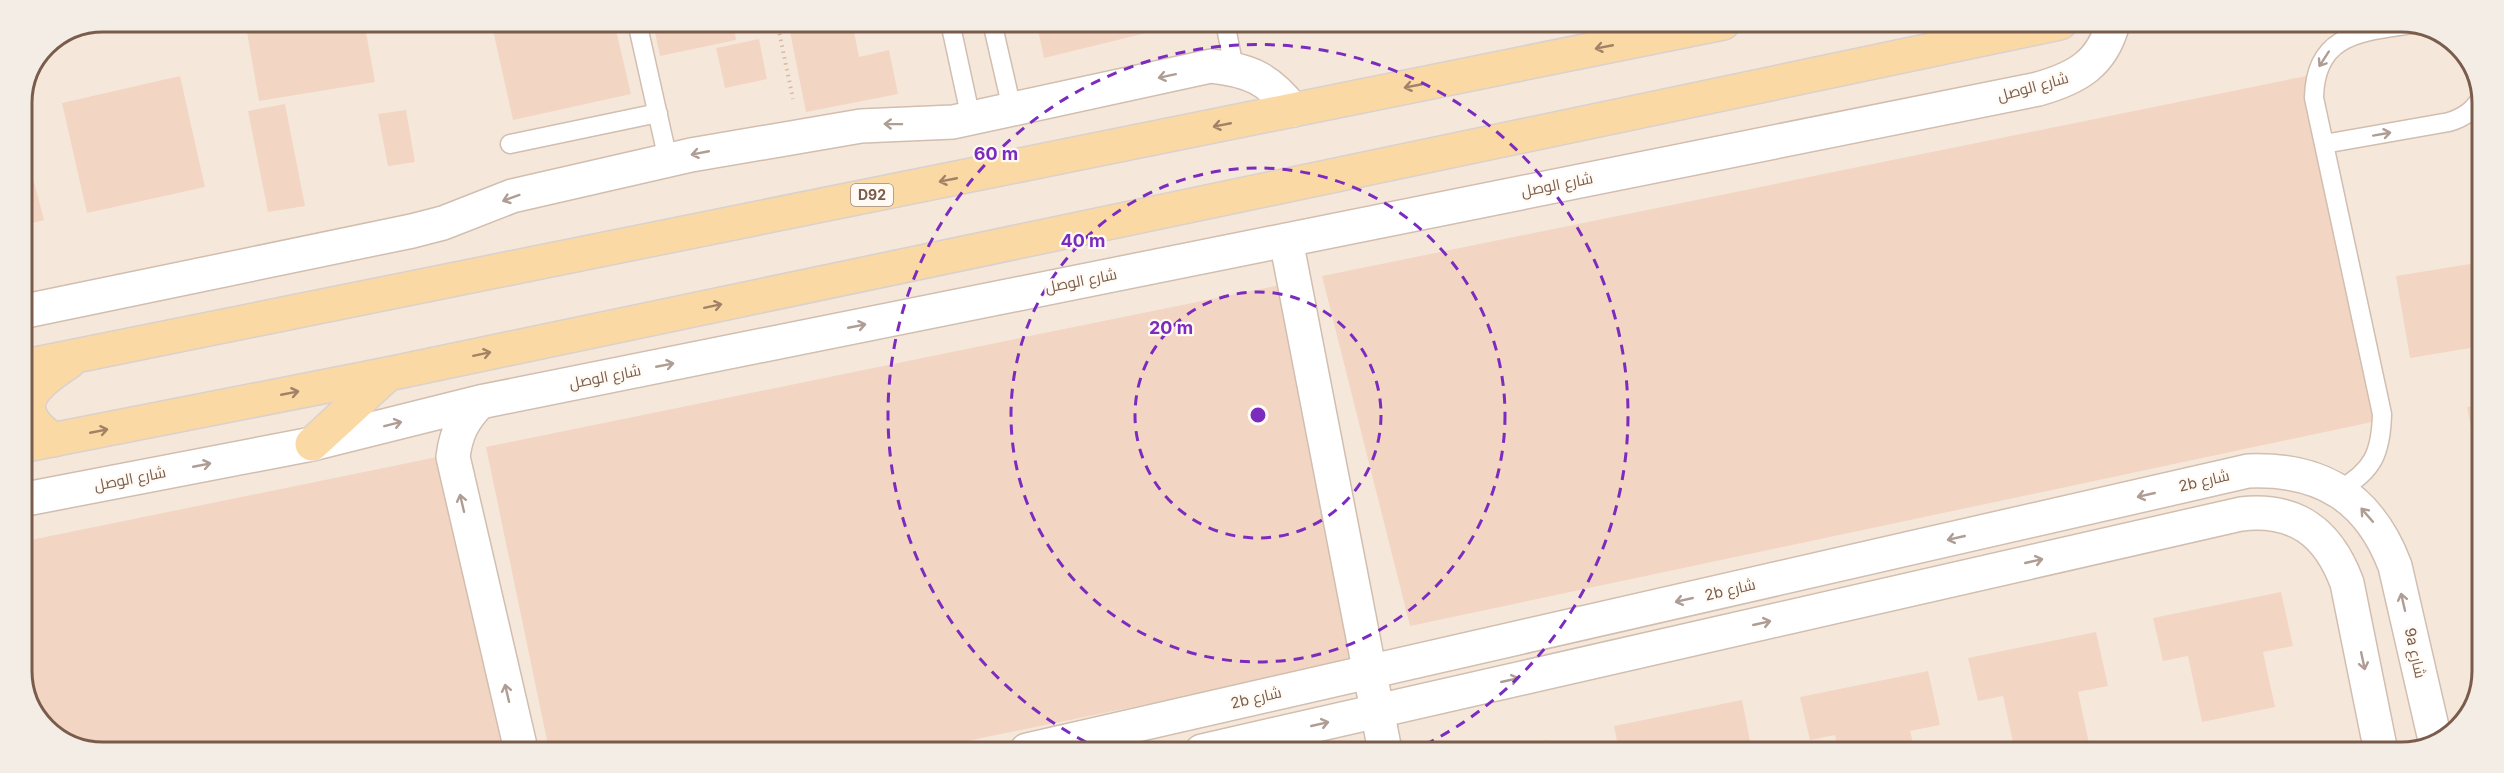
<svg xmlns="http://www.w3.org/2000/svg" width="2504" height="773" font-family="Inter,Cairo,sans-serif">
<rect width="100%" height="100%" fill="#fdf6ec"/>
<path fill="#f5e8da" d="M103 21 2423 24 2463 49 2483 97 2480 692 2451 735 2402 752 81 749 38 720 21 676V102L45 45Z"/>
<path fill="#f3d5c3" d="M245 21H364L375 82 259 101Z
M491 21 614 22 631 94 513 120Z
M653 22H733L736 40 660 56Z
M788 22H852L859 57 889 50 898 94 806 112Z
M1050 22H1187V23L1044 58 1037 25Z
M759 39 767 79 725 88 716 48Z
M180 76 205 187 87 213 62 103Z
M2306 76 2377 421 1410 626 1322 276Z
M285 104 305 206 268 212 248 111Z
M406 110 415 162 388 166 378 114Z
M22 136 44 220 21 226V136Z
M2482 262V346L2410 358 2396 276Z
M1280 285 1358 661 923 750H549L486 447Z
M2481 404V475H2480L2467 407Z
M442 456 505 750 81 749 38 720 21 676V542Z
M2281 592 2293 646 2263 652 2275 707 2202 722 2188 656 2163 661 2153 618Z
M2096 632 2108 686 2078 692 2090 748 2071 752H2015L2003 696 1978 701 1968 658Z
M1928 671 1940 725 1910 731 1915 751H1838L1835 735 1810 740 1800 697Z
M1742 700 1752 751H1619L1614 726Z
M1548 740 1551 751H1499V750Z"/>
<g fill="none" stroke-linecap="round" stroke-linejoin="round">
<defs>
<path id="lane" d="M637 22 668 160
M950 22 971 119
M992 22 1012 109
M1225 22 1234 68
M510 144 658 113
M2324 144 2449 122C2465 117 2474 110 2482 96
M2339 490C2373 471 2381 453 2382 414L2314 98C2315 33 2362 32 2413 24"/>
<path id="street" d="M1286 240 1385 751
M21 312 412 231 443 223 512 196 691 155 861 126 953 122 1211 66C1250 70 1269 79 1293 110
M480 402C463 419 456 433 453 457L521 750
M21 500 312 444 480 402 2038 89C2077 78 2102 64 2113 23
M1027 750 2248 471C2321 468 2369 497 2395 566L2435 740
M1202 751 2241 514C2296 508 2328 532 2347 583L2381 752"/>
<path id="primary" d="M21 367 1723 23
M54 440C6 407 34 385 69 362
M312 444 388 374
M21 446 388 374 2060 23"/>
</defs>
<use href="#lane" stroke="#d1beb0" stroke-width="21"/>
<use href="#street" stroke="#d1beb0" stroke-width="36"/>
<use href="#primary" stroke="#dad1cd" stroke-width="36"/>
<path stroke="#d9b8a5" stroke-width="4" stroke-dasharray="1.5 4.5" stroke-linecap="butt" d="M777 22 793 99"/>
<use href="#lane" stroke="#fff" stroke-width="18"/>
<use href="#street" stroke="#fff" stroke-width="33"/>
<use href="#primary" stroke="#fbd9a5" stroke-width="33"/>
</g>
<defs><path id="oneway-shaft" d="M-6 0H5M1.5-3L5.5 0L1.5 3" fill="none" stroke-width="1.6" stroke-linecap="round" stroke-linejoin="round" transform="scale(1.5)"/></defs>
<g stroke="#a18267">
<use href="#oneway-shaft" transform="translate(1604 47) rotate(169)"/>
<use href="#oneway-shaft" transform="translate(1413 86) rotate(169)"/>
<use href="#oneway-shaft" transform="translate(1222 125) rotate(169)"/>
<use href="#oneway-shaft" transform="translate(948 180) rotate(169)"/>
<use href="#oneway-shaft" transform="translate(713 306) rotate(-12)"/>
<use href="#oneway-shaft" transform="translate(482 354) rotate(-12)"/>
<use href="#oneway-shaft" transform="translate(290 393) rotate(-11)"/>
<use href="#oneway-shaft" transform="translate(99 431) rotate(-11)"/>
</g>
<g stroke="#af9d94">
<use href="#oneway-shaft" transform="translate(2324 59) rotate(123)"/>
<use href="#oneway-shaft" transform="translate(1167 76) rotate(168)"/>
<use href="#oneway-shaft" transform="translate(893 124) rotate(-179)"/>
<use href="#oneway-shaft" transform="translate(2382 134) rotate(-10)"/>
<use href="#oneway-shaft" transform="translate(700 153) rotate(169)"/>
<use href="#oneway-shaft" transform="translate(511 198) rotate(160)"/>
<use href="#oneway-shaft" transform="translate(857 326) rotate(-11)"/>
<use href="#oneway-shaft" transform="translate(665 365) rotate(-11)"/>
<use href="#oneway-shaft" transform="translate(393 424) rotate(-14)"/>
<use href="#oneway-shaft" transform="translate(202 465) rotate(-11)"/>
<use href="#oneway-shaft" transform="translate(2146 495) rotate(167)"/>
<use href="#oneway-shaft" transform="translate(462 503) rotate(-103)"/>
<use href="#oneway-shaft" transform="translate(2367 515) rotate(-131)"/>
<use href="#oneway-shaft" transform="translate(1956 538) rotate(167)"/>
<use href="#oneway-shaft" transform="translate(2034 561) rotate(-13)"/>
<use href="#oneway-shaft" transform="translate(1684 600) rotate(167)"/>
<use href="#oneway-shaft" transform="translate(2403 602) rotate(-103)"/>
<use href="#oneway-shaft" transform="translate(1762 623) rotate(-13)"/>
<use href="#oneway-shaft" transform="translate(2363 661) rotate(78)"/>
<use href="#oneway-shaft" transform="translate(1510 680) rotate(-13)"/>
<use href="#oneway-shaft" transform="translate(507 693) rotate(-103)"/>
<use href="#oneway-shaft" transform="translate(1320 724) rotate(-13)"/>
</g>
<g fill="none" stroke="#7b2cbf" stroke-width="3" stroke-dasharray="10 8">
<circle cx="1258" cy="415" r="123"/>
<circle cx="1258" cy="415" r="247"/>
<path d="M1102 750A370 370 0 1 1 1414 750"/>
</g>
<g text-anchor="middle" stroke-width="4.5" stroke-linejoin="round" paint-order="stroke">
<rect fill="#fffaf3" stroke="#a28b7f" stroke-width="1.5" x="851" y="184" width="42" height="22" rx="4.5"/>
<g font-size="14" font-weight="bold" fill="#7a5c4d">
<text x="872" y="200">D92</text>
</g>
<g font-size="15" fill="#7a5c4d" stroke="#fffaf3">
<text transform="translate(2033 87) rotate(-15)" y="5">شارع الوصل</text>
<text transform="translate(1557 185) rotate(-11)" y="5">شارع الوصل</text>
<text transform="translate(1081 281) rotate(-11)" y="5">شارع الوصل</text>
<text transform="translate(605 377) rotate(-11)" y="5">شارع الوصل</text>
<text transform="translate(130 479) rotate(-11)" y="5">شارع الوصل</text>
<text transform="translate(2204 481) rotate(-13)" y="5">2b شارع</text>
<text transform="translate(1730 590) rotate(-13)" y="5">2b شارع</text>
<text transform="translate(2415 653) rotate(77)" y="5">9a شارع</text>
<text transform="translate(1256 698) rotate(-13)" y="5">2b شارع</text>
</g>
</g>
<path d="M0 0H2504V773H0ZM103 32H2401A71 71 0 0 1 2472 103V671A71 71 0 0 1 2401 742H103A71 71 0 0 1 32 671V103A71 71 0 0 1 103 32Z" fill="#f4ede6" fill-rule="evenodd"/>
<path fill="none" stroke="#7a5c4d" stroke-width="3" d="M103 32H2401A71 71 0 0 1 2472 103V671A71 71 0 0 1 2401 742H103A71 71 0 0 1 32 671V103A71 71 0 0 1 103 32Z"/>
<circle cx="1258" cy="415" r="9" fill="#7b2cbf" stroke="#fffaf3" stroke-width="3"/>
<g font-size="18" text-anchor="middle" font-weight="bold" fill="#7b2cbf" stroke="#fffaf3" stroke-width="4.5" stroke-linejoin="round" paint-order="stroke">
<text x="996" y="160">60 m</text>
<text x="1083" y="247">40 m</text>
<text x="1171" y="334">20 m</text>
</g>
</svg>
